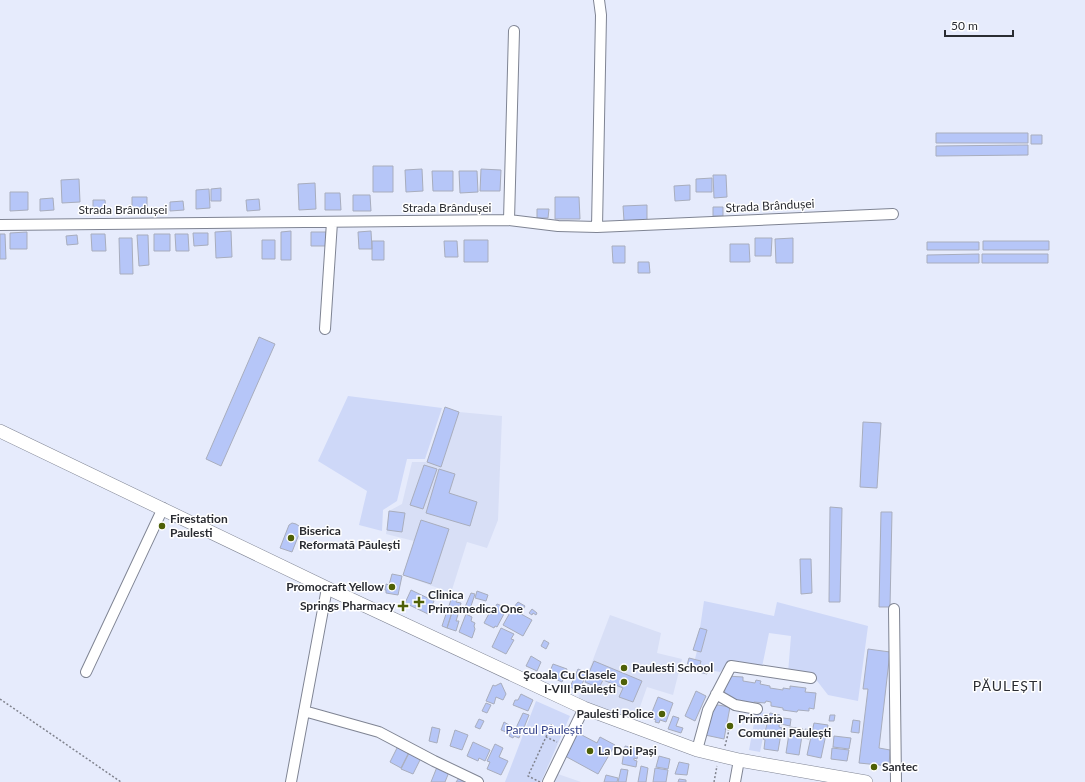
<svg xmlns="http://www.w3.org/2000/svg" width="1085" height="782" font-family="Lato,sans-serif">
<rect width="100%" height="100%" fill="#e6ebfc"/>
<path fill="#d8dff6" d="M445 407 459 412 502 416 498 520 487 548 467 542 451 593 403 575 414 541 386 534 389 511 402 504 412 462H427Z
M610 615 661 633 657 653 682 659 673 695 647 687 635 721 578 699Z
M558 774 581 782H554Z"/>
<path fill="#ced8f8" d="M348 396 442 408 425 459H407L397 501 383 510 382 531 359 525 367 491 318 461Z
M704 601 774 616 777 602 868 626 858 701 828 695 814 677 788 673 791 636 769 633 762 667 731 661 720 672 699 668 701 661 695 659 697 651 701 652 707 631 700 628Z
M536 701 570 716 541 782H505Z
M756 712 768 713 760 752 749 750Z"/>
<path fill="#b6c6f8" stroke="#a8adbd" d="M936 133H1028V143H936Z
M1031 135H1042V144H1031Z
M1028 145V155L936 156V146Z
M373 166H393V192H373Z
M422 169 423 191 406 192 405 170Z
M481 169 501 170 500 191H480Z
M432 171H453V191H433Z
M459 171H477L478 192 460 193Z
M713 175H726L727 197 714 198Z
M712 178V192H696V179Z
M79 179 80 202 62 203 61 180Z
M315 183 316 209 299 210 298 184Z
M690 185V200L675 201 674 186Z
M221 188V201H211V189Z
M209 189 210 208 196 209V190Z
M10 192H28V210L10 211Z
M325 193H340L341 210H325Z
M353 195H370L371 211H353Z
M132 197H147V211H132Z
M555 197H579L580 219H555Z
M53 198 54 210 40 211V199Z
M259 199 260 210 247 211 246 200Z
M93 200H105L106 211H93Z
M183 201 184 210 170 211V202Z
M647 205V220L624 221 623 206Z
M713 207H723V216H713Z
M537 209H549L548 218H537Z
M231 231 232 257 216 258 215 232Z
M291 231V260H281V232Z
M371 231 372 249H359L358 232Z
M27 232V249H10V233Z
M311 232H326V246H311Z
M193 233H208V245L194 246Z
M0 234H5L6 259H0Z
M91 234H105L106 251H92Z
M154 234H170V251H154Z
M175 234H188L189 251H176Z
M77 235 78 244 67 245 66 236Z
M137 235H148L149 265 139 266Z
M119 238H132L133 274H120Z
M755 238H772L771 256H755Z
M793 238V263H776L775 239Z
M262 240H275V259H262Z
M464 240H488V262H464Z
M372 241H384V260H372Z
M444 241H457L458 257H445Z
M983 241H1049V250H983Z
M927 242H979V250H927Z
M730 244H749L750 262H730Z
M612 246H625V263H613Z
M979 254V263H927V255Z
M982 254H1048V263H982Z
M638 262H649L650 273H638Z
M259 337 275 344 221 466 206 459Z
M445 407 459 412 441 467 427 462Z
M863 422 881 423 877 488 860 487Z
M424 465 437 469 423 509 410 505Z
M439 469 455 474 449 493 477 502 470 526 426 513Z
M830 507 842 508 840 602H829Z
M389 511 405 513 402 532 387 530Z
M881 512H892L890 607H879Z
M421 520 449 529 431 584 403 575Z
M292 523 296 524 299 526 301 529 292 552 280 548 289 525Z
M800 559H811L812 593 801 594Z
M392 574 402 576 398 595 386 593V590H385L386 584 389 585Z
M411 590 434 601 428 614 405 603Z
M477 591 488 595 486 601 475 598Z
M453 593 459 595 456 602 461 603 459 610 449 606Z
M471 593 475 594 470 609 465 607Z
M518 602 525 606 521 613 513 608Z
M497 604 502 606 500 610 505 612 497 627 495 626 494 628 484 623 493 606 495 607Z
M448 608 453 609 447 628 442 626Z
M453 609 459 611 456 621H459L456 631 447 628Z
M512 609 532 620 523 636 503 625Z
M532 609 537 613 536 615 533 613 532 615 529 613Z
M466 614 472 617 471 621 475 623 474 626 475 629 472 638 459 632Z
M501 628 514 634 511 639 514 640 506 654 492 647Z
M700 628 707 630 701 652 693 650Z
M544 640 549 643 546 649 541 646Z
M868 649 890 652 879 748 890 750 889 766 859 763 868 689H863Z
M531 656 541 662 537 671 526 666Z
M689 658 701 661 699 668 708 670 707 674 686 669Z
M594 661 642 681 633 702 619 697 623 688 603 680 599 688 585 682Z
M553 664 567 669 562 682 548 676Z
M578 669 587 673 579 691 570 687Z
M727 676 743 677V681L755 683 756 680 761 681 760 684 770 686V688L783 690V688L790 689V686L806 688 805 692 816 693 814 709 809 708V711L798 710 797 712 783 710V708L771 706V702L766 701 765 703 754 702 753 705 727 699 724 695Z
M501 683 506 694 503 700 496 697 494 704 486 701 493 685 495 686Z
M696 691 706 696 695 721 685 716Z
M521 694 533 700 528 711 513 705 515 700H518Z
M658 697 673 703 666 722 660 720 659 723 655 722 656 720 650 717Z
M486 703 491 705 487 713 482 711Z
M714 705H718L730 707 724 739 705 735Z
M523 713 529 715 523 730 516 728Z
M770 713 780 715 779 727 782 728 778 751 764 749 765 740 763 739Z
M830 715H835L834 721H829Z
M673 716 679 718 676 726 683 728 681 733 668 729Z
M783 718 791 719 790 726 781 724Z
M479 719 484 721 480 729 475 727Z
M853 720 860 721 859 733 851 732Z
M504 722 509 725 506 732 501 730Z
M814 723 828 725 821 758 807 755Z
M432 727 440 729 437 743 429 741Z
M790 727 803 729 799 755 786 753Z
M512 729 521 733 519 738 514 736 513 738 509 736Z
M805 729 810 730 809 739 803 738Z
M455 730 468 735 462 750 450 746Z
M578 733 597 743 600 737 615 745 598 774 565 756Z
M834 736 851 738 849 749 833 747Z
M473 742 490 750 485 761 479 758 478 761 467 756Z
M495 744 503 748 499 757 508 761 501 775 487 769 490 762 487 761Z
M398 746 409 752 401 768 390 762Z
M625 746 639 749 637 759 634 758V760L637 761 636 767 622 764Z
M832 748 849 750 847 761 831 759Z
M409 753 421 758 413 774 401 769Z
M659 756 670 759 668 769 656 767Z
M679 762 689 764 687 775 675 774Z
M641 766 648 768 646 782H638Z
M437 767 449 772 445 782H431Z
M655 768 668 770 666 782H653Z
M621 769 628 770 626 782H618Z
M606 775 618 778 617 782H604Z
M459 778 467 782H456Z
M679 779 686 780V782H678Z"/>
<g fill="none" stroke-linecap="round" stroke-linejoin="round">
<defs>
<path id="minor" d="M509 220 514 31
M0 225 509 220 558 226 597 227 893 214
M597 227 601 15 599 0
M325 329 332 222
M894 609 896 782
M86 672 163 508
M716 694 735 705 757 709
M304 711 379 732 434 761 478 782
M697 750 708 710 731 666 811 678
M291 782 327 588
M548 782 584 708
M735 782 739 760"/>
<path id="major" d="M0 431 327 588 584 708 697 750 739 760 866 782"/>
</defs>
<use href="#minor" stroke="#7f8493" stroke-width="12"/>
<use href="#major" stroke="#7f8493" stroke-width="14"/>
<path stroke="#80838e" stroke-width="1.5" stroke-dasharray="2 2" stroke-linecap="butt" d="M0 699 121 782
M546 737 551 725H553
M725 746 729 730 725 729
M540 782 528 776 546 737 557 742
M714 782 717 766"/>
<use href="#minor" stroke="#fff" stroke-width="10"/>
<use href="#major" stroke="#fff" stroke-width="13"/>
</g>
<g fill="#4e6007" stroke="#fff" stroke-width="1.5">
<circle cx="162" cy="526" r="4"/>
<circle cx="291" cy="538" r="4"/>
<circle cx="392" cy="587" r="4"/>
<path d="M417 596h4v4h4v4h-4v4h-4v-4h-4v-4h4z"/>
<path d="M401 600h4v4h4v4h-4v4h-4v-4h-4v-4h4z"/>
<circle cx="624" cy="668" r="4"/>
<circle cx="624" cy="682" r="4"/>
<circle cx="662" cy="714" r="4"/>
<circle cx="730" cy="726" r="4"/>
<circle cx="590" cy="751" r="4"/>
<circle cx="874" cy="767" r="4"/>
</g>
<g text-anchor="middle" stroke-width="3" stroke-linejoin="round" paint-order="stroke">
<g font-size="12" fill="#2a2c32" stroke="#fff">
<text transform="translate(770 206) rotate(-3)" y="4">Strada Brândușei</text>
<text x="447" y="212">Strada Brândușei</text>
<text x="123" y="214">Strada Brândușei</text>
</g>
<g font-size="12" font-weight="bold" fill="#2a2c32" stroke="#fff" text-anchor="start">
<text x="170" y="523">Firestation<tspan x="170" dy="14">Paulesti</tspan></text>
<text x="299" y="535">Biserica<tspan x="299" dy="14">Reformată Păulești</tspan></text>
<text x="384" y="591" text-anchor="end">Promocraft Yellow</text>
<text x="428" y="599">Clinica<tspan x="428" dy="14">Primamedica One</tspan></text>
<text x="395" y="610" text-anchor="end">Springs Pharmacy</text>
<text x="632" y="672">Paulesti School</text>
<text x="616" y="679" text-anchor="end">Şcoala Cu Clasele<tspan x="616" dy="14">I-VIII Păuleşti</tspan></text>
<text x="654" y="718" text-anchor="end">Paulesti Police</text>
<text x="738" y="723">Primăria<tspan x="738" dy="14">Comunei Păulești</tspan></text>
<text x="598" y="755">La Doi Pași</text>
<text x="882" y="771">Santec</text>
</g>
<g font-size="12" fill="#33418a" stroke="#fff">
<text x="544" y="734">Parcul Păulești</text>
</g>
<g font-size="14" letter-spacing="1" fill="#2a2c32" stroke="#fff">
<text x="1008" y="691">PĂULEȘTI</text>
</g>
</g>
<path d="M945 30v6h68v-6" fill="none" stroke="#2a2c32" stroke-width="2"/>
<text x="951" y="30" font-size="12" fill="#2a2c32" stroke="#ffffff" stroke-width="3" paint-order="stroke">50 m</text>
</svg>
